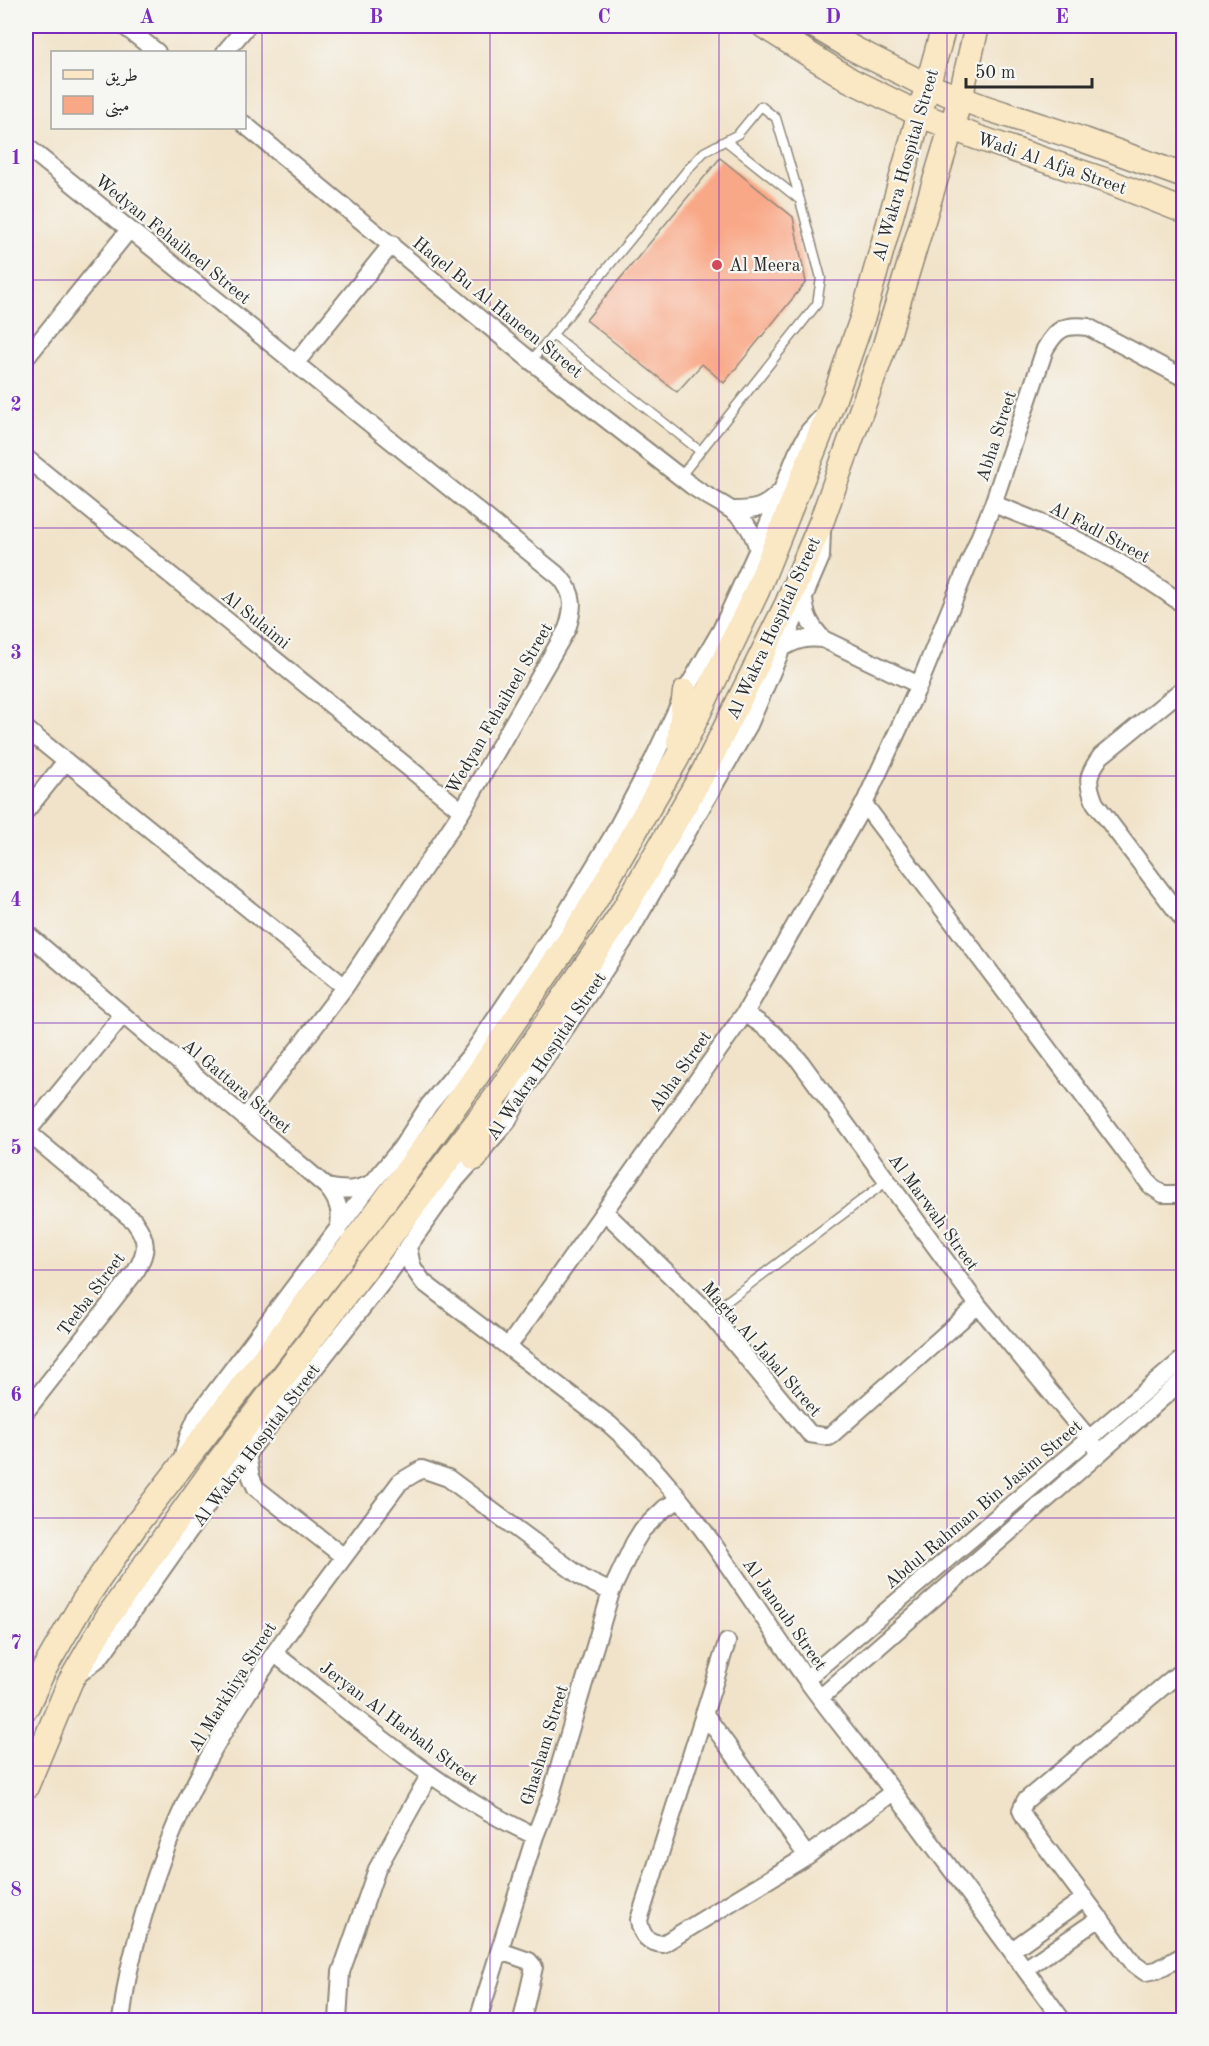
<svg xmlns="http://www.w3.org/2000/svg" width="1209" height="2046" font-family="'Old Standard TT',Amiri,serif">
<rect width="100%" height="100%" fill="#f6f6f2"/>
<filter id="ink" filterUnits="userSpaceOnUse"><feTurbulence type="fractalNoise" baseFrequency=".0167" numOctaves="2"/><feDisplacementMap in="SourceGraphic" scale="12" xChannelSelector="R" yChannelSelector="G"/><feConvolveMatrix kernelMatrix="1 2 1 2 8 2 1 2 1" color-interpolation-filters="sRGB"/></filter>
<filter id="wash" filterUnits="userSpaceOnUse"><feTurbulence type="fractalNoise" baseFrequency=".008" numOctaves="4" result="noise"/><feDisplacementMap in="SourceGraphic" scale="24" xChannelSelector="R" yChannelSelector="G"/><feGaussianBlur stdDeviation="1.35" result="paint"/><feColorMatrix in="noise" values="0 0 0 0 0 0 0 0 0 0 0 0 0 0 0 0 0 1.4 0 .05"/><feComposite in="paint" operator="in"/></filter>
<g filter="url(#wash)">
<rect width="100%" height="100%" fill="#f1e3c9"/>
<g id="blocks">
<path fill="#f9a887" d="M720 158 793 217 806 282 724 383 702 364 677 392 586 320Z"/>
</g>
</g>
<g filter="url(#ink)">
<use href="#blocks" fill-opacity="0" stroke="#8e877a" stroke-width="1.5"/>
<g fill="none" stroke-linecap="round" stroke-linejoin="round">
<defs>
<path id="lane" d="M726 141 800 200
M553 335 700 451
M531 361 688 169 704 152 738 134 761 106 776 118 795 182 821 278 817 304 680 477
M710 1314 887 1181"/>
<path id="street" d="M124 26 157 52
M225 52 247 26
M244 124 531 361 692 486C724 509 745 507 758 549
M26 146 560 577C575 594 574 608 567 629L462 811 345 987 245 1118
M26 358 129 230
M295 364 392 244
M26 458 462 811
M993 504C1064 530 1124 561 1184 605
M734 510C755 510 764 508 779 493
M804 597C805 615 810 625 823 639L919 685
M781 649C795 640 806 637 823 639
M1184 688 1101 756C1087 775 1086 781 1095 803L1184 921
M26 729 345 987
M864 804 1151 1186 1163 1194H1184
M26 811 66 761
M26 933 327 1187C339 1201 342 1214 338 1231
M745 1013 773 1033 799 1060 978 1305 1100 1452
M26 1131 134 1221C148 1240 148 1250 136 1271L26 1411
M27 1132 122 1016
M327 1187C344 1191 358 1191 373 1182
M605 1212 710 1314 810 1434 829 1437 978 1305
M408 1247 412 1266 423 1282 609 1424C690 1495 744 1593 806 1679 834 1718 866 1756 895 1794 951 1869 1007 1944 1062 2020
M508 1347 745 1013 864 804 919 685 993 504 1045 349C1057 328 1065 324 1088 327L1184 378
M247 1454 251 1477 256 1488 344 1557
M182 1460 188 1437 197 1416 373 1182 401 1148 429 1105 473 1052 565 915 612 837 653 760 685 692 721 630 758 549 797 453 809 431 820 419
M727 1642 639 1920C641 1935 647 1943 663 1944L807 1856 893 1792
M275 1654C355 1716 442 1794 535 1836
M1184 1669 1025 1801 1021 1810 1025 1819 1134 1964 1145 1972 1157 1970 1184 1955
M79 1674 99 1658 106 1649 215 1494 385 1279 453 1183 507 1122 526 1087 628 935 749 725 821 557 822 530
M806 1679 1184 1358
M820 1698 1184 1379
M704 1713 807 1856
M1012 1950 1085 1898
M500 1951 529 1961 534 1967 522 2020
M1025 1969 1100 1918
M121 2020C124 2001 126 1981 131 1962 150 1882 181 1801 224 1731 276 1644 340 1563 400 1482L422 1469 448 1478 584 1579 611 1592
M338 2020 341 1972 377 1869 430 1774
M478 2020 535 1836 550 1798 611 1592 634 1543 642 1530 665 1508 679 1500"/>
<path id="secondary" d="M764 26 850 80 921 115 976 137 1110 182 1184 211
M815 26 854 49 928 86 986 108 1084 140 1184 176
M679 743 685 692
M475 1158 486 1138 494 1107
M26 1708 43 1671 83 1602 138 1522 376 1213 473 1081 572 937 596 899 677 758 757 591 831 407 864 313 944 26
M26 1787 70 1682 107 1618 216 1465 496 1097 620 916 703 773 787 604 822 520 843 461 885 345 960 99 977 26"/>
</defs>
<use href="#lane" stroke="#8e877a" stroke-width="11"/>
<use href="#street" stroke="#8e877a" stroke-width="20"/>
<use href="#secondary" stroke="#8e877a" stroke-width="27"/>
<use href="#lane" stroke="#fff" stroke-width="8"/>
<use href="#street" stroke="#fff" stroke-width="16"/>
<use href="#secondary" stroke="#fae7c3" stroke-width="24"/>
</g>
</g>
<path fill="none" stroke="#7b2cbf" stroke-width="1.5" stroke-opacity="0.55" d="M262 26V2020M490 26V2020M719 26V2020M947 26V2020M26 280H1184M26 528H1184M26 776H1184M26 1023H1184M26 1270H1184M26 1518H1184M26 1766H1184"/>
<circle fill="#d1495b" stroke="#f6f6f2" stroke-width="2" cx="717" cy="265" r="6"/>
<g text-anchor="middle" stroke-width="4.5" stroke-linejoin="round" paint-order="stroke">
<g font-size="18" fill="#2b2b2b" stroke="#f6f6f2">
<text transform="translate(1052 163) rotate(19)" y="6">Wadi Al Afja Street</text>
<text transform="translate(905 165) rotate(-74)" y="6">Al Wakra Hospital Street</text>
<text transform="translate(173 239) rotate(39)" y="6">Wedyan Fehaiheel Street</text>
<text transform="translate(498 307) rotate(39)" y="6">Haqel Bu Al Haneen Street</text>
<text transform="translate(996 436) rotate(-72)" y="6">Abha Street</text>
<text transform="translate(1100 532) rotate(28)" y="6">Al Fadl Street</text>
<text transform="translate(256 619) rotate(39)" y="6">Al Sulaimi</text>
<text transform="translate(773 628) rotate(-65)" y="6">Al Wakra Hospital Street</text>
<text transform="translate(499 708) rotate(-60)" y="6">Wedyan Fehaiheel Street</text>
<text transform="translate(546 1056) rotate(-56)" y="6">Al Wakra Hospital Street</text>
<text transform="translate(680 1071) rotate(-55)" y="6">Abha Street</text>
<text transform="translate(237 1086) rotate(40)" y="6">Al Gattara Street</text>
<text transform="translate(934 1212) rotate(54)" y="6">Al Marwah Street</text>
<text transform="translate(91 1294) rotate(-53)" y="6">Teeba Street</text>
<text transform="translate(762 1349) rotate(49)" y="6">Magta Al Jabal Street</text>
<text transform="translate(256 1445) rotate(-53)" y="6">Al Wakra Hospital Street</text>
<text transform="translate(983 1504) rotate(-40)" y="6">Abdul Rahman Bin Jasim Street</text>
<text transform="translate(785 1614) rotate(55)" y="6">Al Janoub Street</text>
<text transform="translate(232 1687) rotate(-58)" y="6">Al Markhiya Street</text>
<text transform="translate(399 1723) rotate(37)" y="6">Jeryan Al Harbah Street</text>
<text transform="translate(544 1745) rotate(-73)" y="6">Ghasham Street</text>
</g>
<g font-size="18" fill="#2b2b2b" stroke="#f6f6f2" text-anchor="start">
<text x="729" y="271">Al Meera</text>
</g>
</g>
<rect width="1209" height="2046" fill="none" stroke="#f6f6f2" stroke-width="66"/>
<rect x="51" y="51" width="195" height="78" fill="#f6f6f2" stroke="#a5a5a2" stroke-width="1.5"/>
<rect x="63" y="70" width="30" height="9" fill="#fae7c3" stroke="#a5a5a2" stroke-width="1.5"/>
<text x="105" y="81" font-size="18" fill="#2b2b2b">طريق</text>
<rect x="63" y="96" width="30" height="18" fill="#f9a887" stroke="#a5a5a2" stroke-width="1.5"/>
<text x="105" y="111" font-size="18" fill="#2b2b2b">مبنى</text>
<path d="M966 78v9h126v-9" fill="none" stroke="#2b2b2b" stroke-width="3"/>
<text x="975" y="78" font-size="18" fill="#2b2b2b" stroke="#f6f6f2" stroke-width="4.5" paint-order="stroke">50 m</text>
<rect x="33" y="33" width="1143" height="1980" fill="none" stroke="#7b2cbf" stroke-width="2"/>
<g font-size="20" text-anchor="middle" font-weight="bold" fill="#7b2cbf">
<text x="147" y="23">A</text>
<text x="376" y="23">B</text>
<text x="604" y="23">C</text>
<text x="833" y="23">D</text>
<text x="1062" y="23">E</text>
<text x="16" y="164">1</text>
<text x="16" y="411">2</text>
<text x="16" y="659">3</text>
<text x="16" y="906">4</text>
<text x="16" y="1154">5</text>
<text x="16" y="1401">6</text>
<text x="16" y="1649">7</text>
<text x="16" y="1896">8</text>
</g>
</svg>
